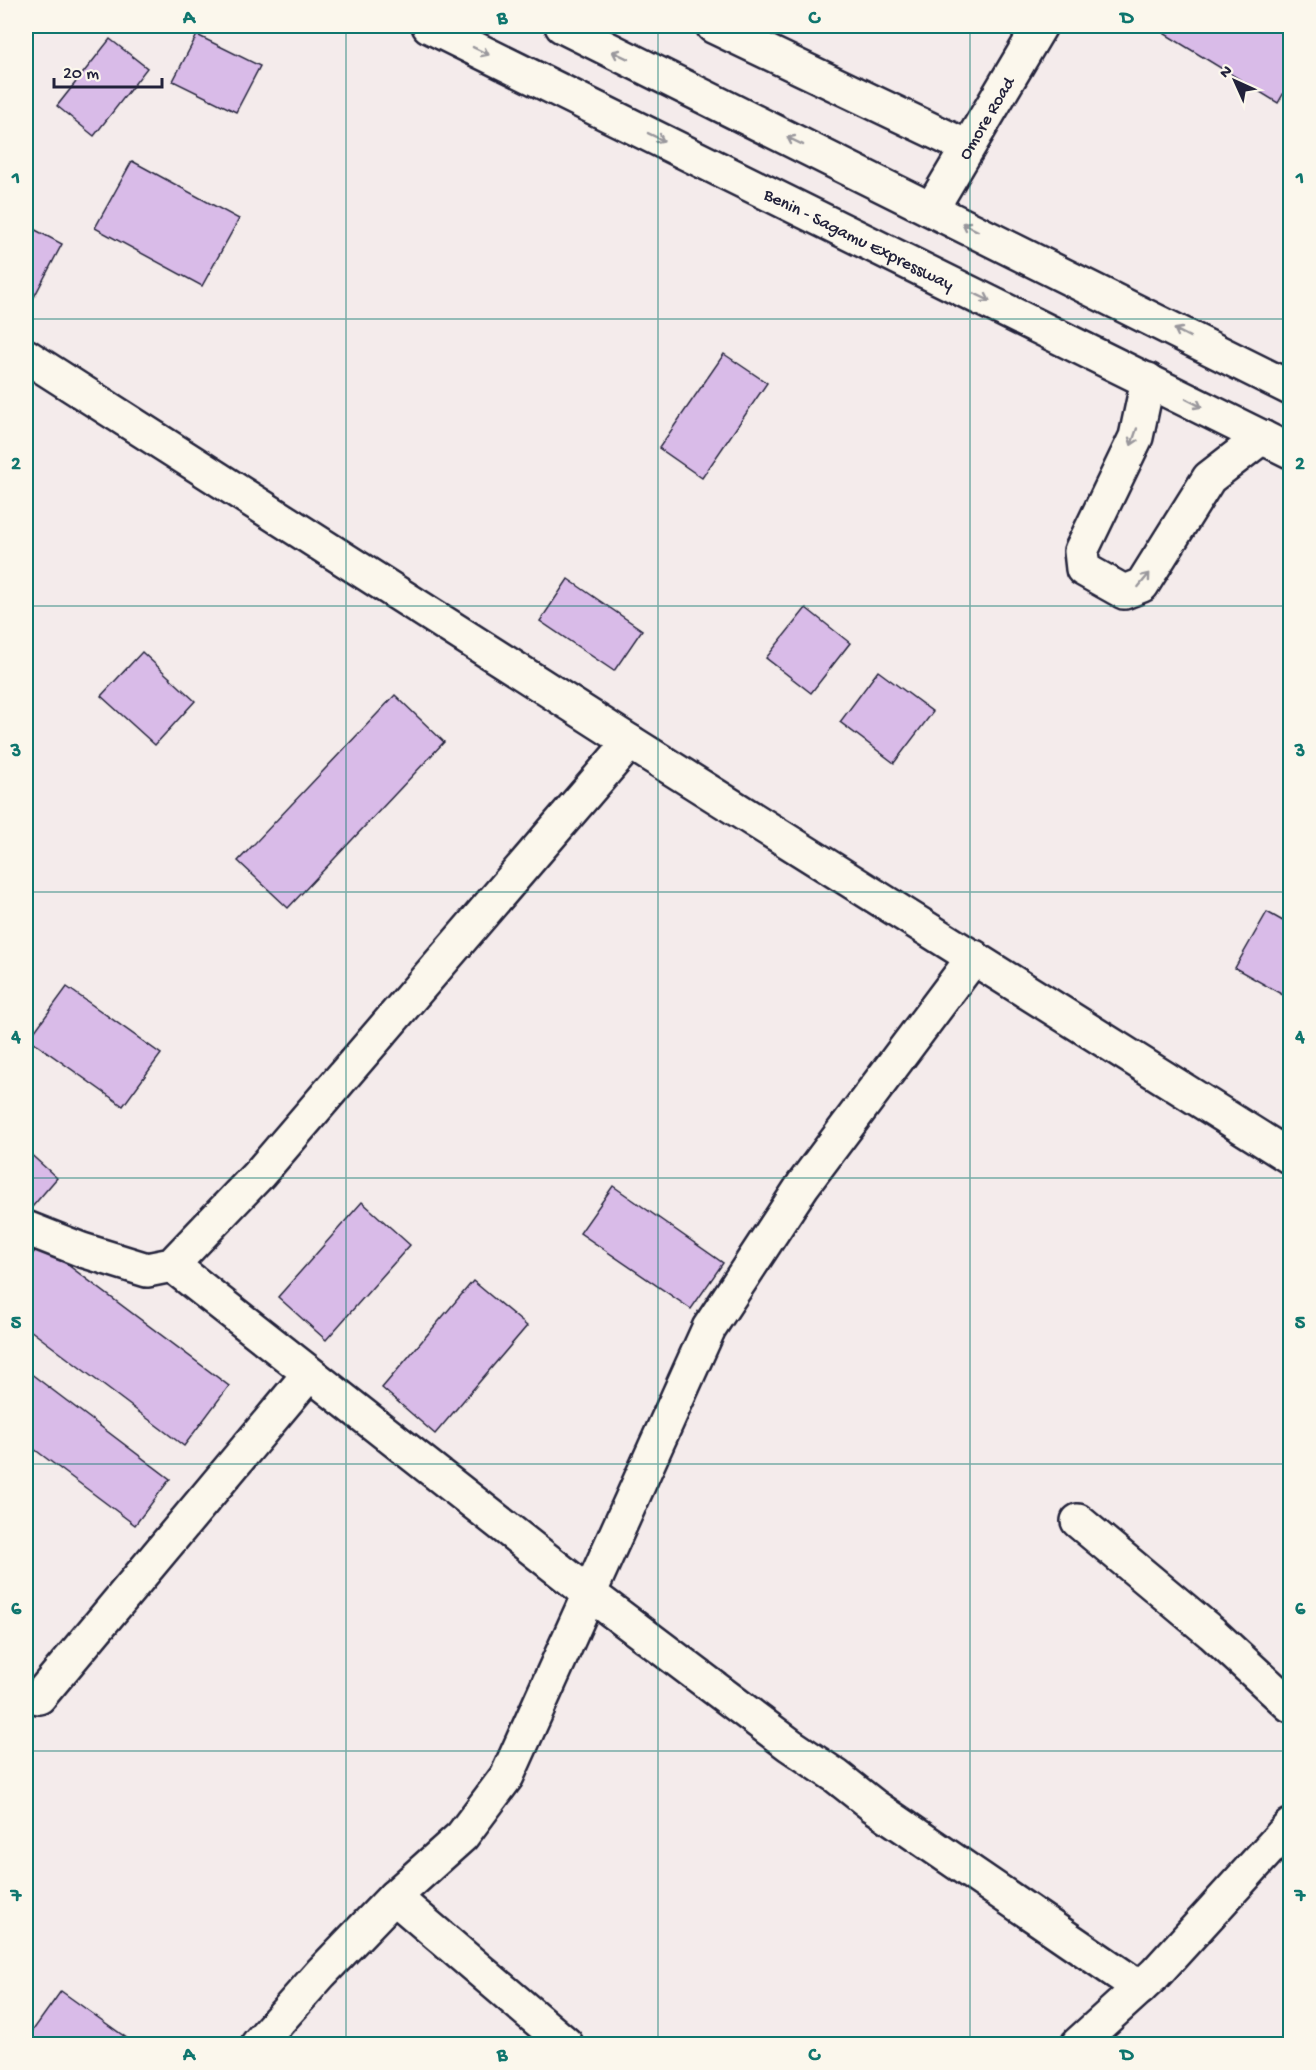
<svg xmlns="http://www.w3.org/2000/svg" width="1316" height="2070" font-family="'Gochi Hand',sans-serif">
<rect width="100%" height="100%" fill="#f4ebeb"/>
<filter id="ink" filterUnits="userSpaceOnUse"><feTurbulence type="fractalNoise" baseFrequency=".0167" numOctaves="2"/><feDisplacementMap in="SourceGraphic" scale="12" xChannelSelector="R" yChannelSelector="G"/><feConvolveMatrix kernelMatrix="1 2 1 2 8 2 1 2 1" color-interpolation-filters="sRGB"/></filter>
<g filter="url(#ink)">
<path fill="#d9bbe8" stroke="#22223b" stroke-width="1.5" d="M1152 26H1290V82L1278 103Z
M197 35 260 66 236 112 173 81Z
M110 39 147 68 94 136 57 106Z
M132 161 239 219 202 286 95 228Z
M26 225 62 244 33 299 26 295Z
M724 354 767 383 702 478 659 448Z
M568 579 642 630 614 671 540 621Z
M806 608 850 643 811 693 766 658Z
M142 652 195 701 155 745 101 696Z
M878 671 933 712 894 763 840 722Z
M395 695 444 742 288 908 238 861Z
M1267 912 1290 925V999L1235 968Z
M67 987 161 1054 123 1106 29 1039Z
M26 1150 57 1178 26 1214Z
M613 1186 723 1263 691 1309 580 1233Z
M362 1202 410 1245 326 1340 278 1297Z
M40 1244 229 1386 184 1446 26 1327V1263Z
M473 1281 527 1326 435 1434 382 1388Z
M26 1370 170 1479 135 1525 26 1443Z
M61 1991 135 2044H28L26 2040Z"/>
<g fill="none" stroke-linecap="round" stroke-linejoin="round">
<defs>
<g id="minor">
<path d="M713 26 967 147"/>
<path id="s1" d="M932 208 1040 26"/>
<path d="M26 356 630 742 1290 1157"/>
<path d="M1148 380 1136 437 1081 551 1083 569 1124 592 1142 585 1209 478 1262 437"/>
<path d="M26 1228 82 1250 147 1270 172 1265 260 1173 630 742"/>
<path d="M172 1265 590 1594 790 1745 836 1776 874 1806 1140 1988"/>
<path d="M1078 1521 1212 1633 1290 1705"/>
<path d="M39 1697 309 1374"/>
<path d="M394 1897 566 2044"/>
<path d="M258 2044 321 1973 394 1897 462 1836 507 1776 709 1328 803 1185 974 957"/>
<path d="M1078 2044 1155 1974 1290 1826"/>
</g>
<g id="highway">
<path id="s2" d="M429 26 1290 451"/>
<path d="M562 26 1290 388"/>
</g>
</defs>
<use href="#minor" stroke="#22223b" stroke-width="38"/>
<use href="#highway" stroke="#22223b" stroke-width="38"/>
<use href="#minor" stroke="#fbf7ec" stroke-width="33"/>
<use href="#highway" stroke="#fbf7ec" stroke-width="33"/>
</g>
<defs><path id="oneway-shaft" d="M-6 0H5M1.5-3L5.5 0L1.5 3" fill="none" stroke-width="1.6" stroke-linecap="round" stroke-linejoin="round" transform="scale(1.5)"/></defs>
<g stroke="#99979c">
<use href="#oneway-shaft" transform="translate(481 51) rotate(26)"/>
<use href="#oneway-shaft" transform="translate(620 55) rotate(-154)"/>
<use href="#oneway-shaft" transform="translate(656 137) rotate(26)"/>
<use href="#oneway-shaft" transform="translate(795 141) rotate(-154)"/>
<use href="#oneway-shaft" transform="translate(970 227) rotate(-153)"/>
<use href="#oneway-shaft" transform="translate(982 297) rotate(26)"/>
<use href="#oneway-shaft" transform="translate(1182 333) rotate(-153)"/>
<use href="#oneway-shaft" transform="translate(1194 403) rotate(27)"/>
<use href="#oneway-shaft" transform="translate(1134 437) rotate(109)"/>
<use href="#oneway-shaft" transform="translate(1144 580) rotate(-51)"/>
</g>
</g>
<path fill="none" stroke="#0f766e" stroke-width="1.5" stroke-opacity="0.55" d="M346 26V2044M658 26V2044M970 26V2044M26 319H1290M26 606H1290M26 892H1290M26 1178H1290M26 1464H1290M26 1751H1290"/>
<g text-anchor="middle" stroke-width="6" stroke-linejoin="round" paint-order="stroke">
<g font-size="18" fill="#22223b" stroke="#fbf7ec">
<text dy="6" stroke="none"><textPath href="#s1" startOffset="105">Omore Road</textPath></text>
<text dy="6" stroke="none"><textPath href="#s2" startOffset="480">Benin - Sagamu Expressway</textPath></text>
</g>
</g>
<rect width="1316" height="2070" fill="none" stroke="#fbf7ec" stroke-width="66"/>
<g transform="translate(1235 81) rotate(315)" stroke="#fbf7ec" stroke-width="4.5" paint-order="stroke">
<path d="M0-4.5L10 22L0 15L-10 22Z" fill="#22223b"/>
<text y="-9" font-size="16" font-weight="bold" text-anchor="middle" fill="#22223b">N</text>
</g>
<path d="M54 78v9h108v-9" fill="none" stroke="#22223b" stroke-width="3"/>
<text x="63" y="78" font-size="18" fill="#22223b" stroke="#fbf7ec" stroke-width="4.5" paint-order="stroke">20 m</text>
<rect x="33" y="33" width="1250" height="2004" fill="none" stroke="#0f766e" stroke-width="2"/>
<g font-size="20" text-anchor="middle" font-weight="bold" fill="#0f766e">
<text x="189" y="23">A</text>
<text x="502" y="23">B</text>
<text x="814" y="23">C</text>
<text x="1127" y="23">D</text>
<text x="16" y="183">1</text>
<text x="1300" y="183">1</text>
<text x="16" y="469">2</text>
<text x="1300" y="469">2</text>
<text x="16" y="756">3</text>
<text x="1300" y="756">3</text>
<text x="16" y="1042">4</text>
<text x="1300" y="1042">4</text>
<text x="16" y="1328">5</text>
<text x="1300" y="1328">5</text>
<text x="16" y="1614">6</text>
<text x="1300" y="1614">6</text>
<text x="16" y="1901">7</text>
<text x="1300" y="1901">7</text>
<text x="189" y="2060">A</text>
<text x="502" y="2060">B</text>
<text x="814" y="2060">C</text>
<text x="1127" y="2060">D</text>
</g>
</svg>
